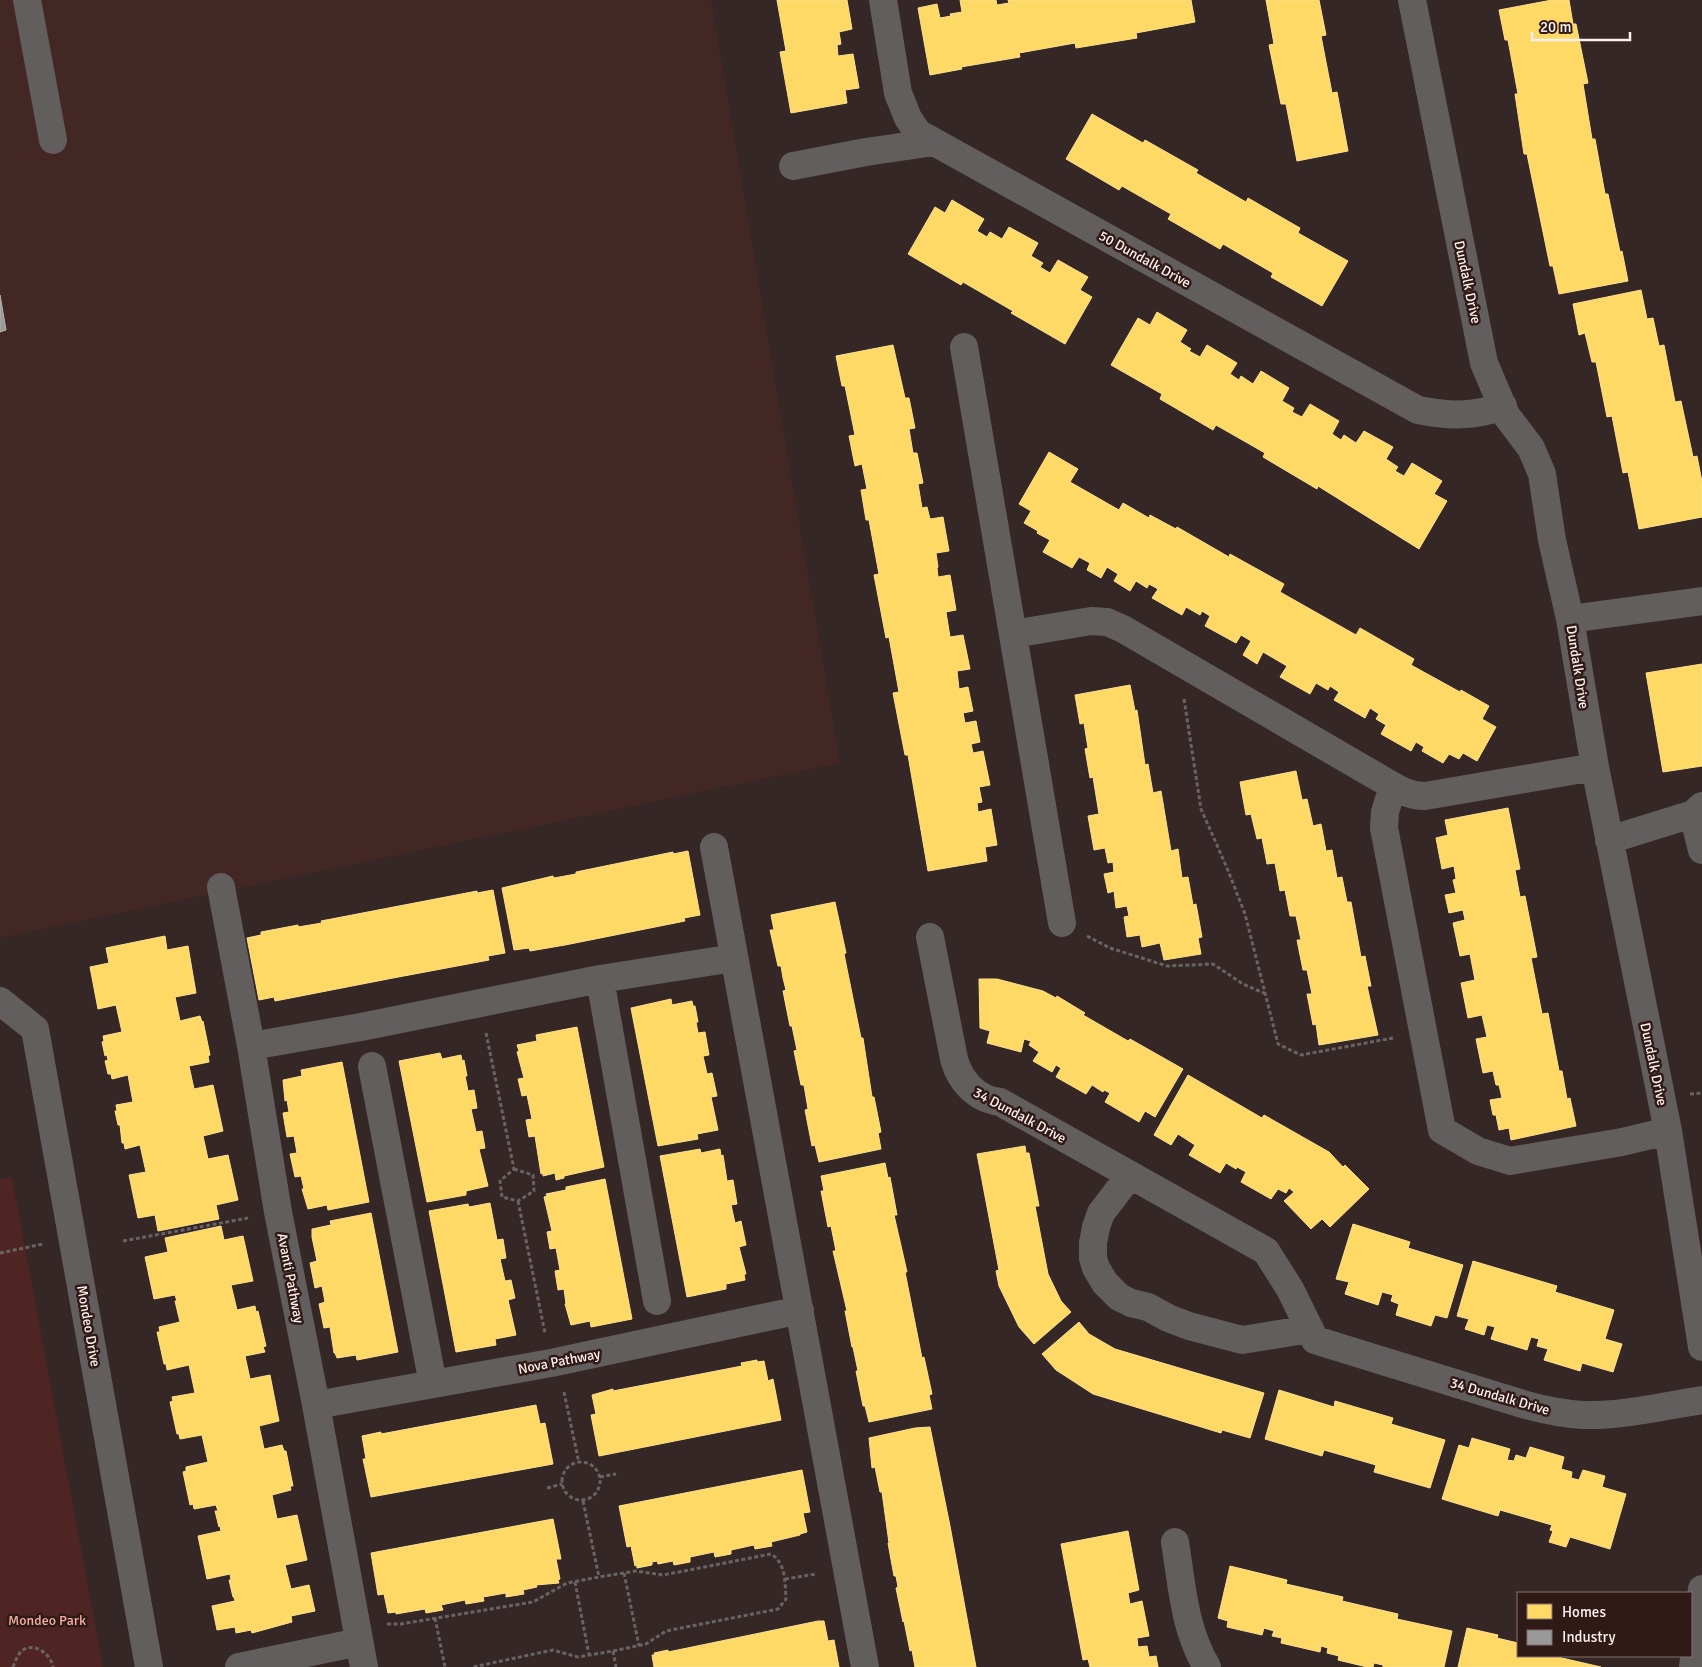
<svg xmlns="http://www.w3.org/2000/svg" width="1702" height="1667" font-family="Signika,sans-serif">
<rect width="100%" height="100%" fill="#342726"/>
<path fill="#432724" d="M0 0H711L840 763 0 938Z"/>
<path fill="#4e2522" d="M12 1177 103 1667H0V1179Z"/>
<path fill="#ffd966" stroke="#fee08f" d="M777 0H847L852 29 839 32 841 44 837 45 838 56 853 54 859 88 845 90 847 103 791 113 780 52 786 51Z
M960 0H996L997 5 1009 3 1008 0H1191L1195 22 1136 33 1137 38 1076 48 1075 43 1019 53 1020 57 961 67 962 69 930 75 918 8 937 4 940 18 951 16 950 14 962 12Z
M1266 0H1319L1326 35 1321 36 1332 93 1337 92 1348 151 1297 161 1286 104H1281L1269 45 1274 44Z
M1552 0H1569L1573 24H1576L1588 83 1583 84 1592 139H1595L1605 194H1608L1620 252 1622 251 1628 281 1559 294 1553 266H1550L1527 154H1524L1515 94H1518L1508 40H1505L1499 10Z
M1092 114 1143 143 1145 140 1198 170 1196 173 1246 202 1248 198 1300 228 1298 233 1348 261 1322 306 1271 277 1273 273 1223 244 1220 249 1168 219 1171 214 1122 186 1119 190 1066 159Z
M952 200 984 219 977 231 987 237 990 232 1002 239 1009 227 1038 243 1031 256 1043 263 1040 267 1050 273 1058 260 1088 277 1080 290 1092 297 1065 344 1011 313 1013 311 963 282 961 285 908 254 935 207 945 213Z
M1641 290 1647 319 1653 318 1659 346 1664 345 1675 402 1681 401 1693 457 1697 456 1702 482V517L1639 529 1628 472 1623 473 1612 416 1607 417 1596 362H1592L1585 333 1579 335 1573 304Z
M1157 312 1187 330 1180 342 1191 349 1189 351 1200 357 1207 345 1237 363 1230 374 1239 380 1241 376 1253 384 1261 371 1289 388 1282 401 1294 408 1292 412 1302 417 1310 404 1339 421 1332 434 1341 440 1344 435 1356 443 1364 431 1393 447 1386 459 1398 467 1395 471 1404 476 1412 463 1442 481 1434 494 1447 501 1419 549 1318 486 1317 489 1263 457 1265 453 1216 425 1213 430 1160 399 1162 394 1111 365 1138 318 1150 325Z
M893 345 905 398H909L915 428 909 429 913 453H917L923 483 918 484 922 508 927 507 930 519 943 517 949 551 936 553 938 567 937 568 938 577 950 575 956 610 946 612 950 637 963 635 970 669 957 671 959 689 968 687 973 711 963 713 965 723 976 721 980 742 971 744 973 753 983 751 990 785 979 787 982 802 977 803 978 812 991 809 997 845 985 847 987 861 928 871 908 755H905L893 693 899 692 889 637 886 638 874 575 879 574 869 520H866L861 490 867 489 862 464 855 466 849 436 855 435 845 386H842L836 356Z
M1049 452 1078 469 1070 482 1119 510 1123 503 1149 518 1150 515 1176 529 1177 527 1229 557 1230 554 1284 584 1280 592 1356 635 1360 628 1414 659 1411 665 1460 692 1461 690 1489 706 1482 719 1496 727 1477 761 1463 753 1459 759 1449 754 1443 763 1422 751 1424 747 1416 742 1411 751 1381 734 1386 725 1376 719 1379 714 1370 708 1365 718 1334 700 1339 692 1330 686 1328 690 1316 683 1310 694 1280 677 1287 666 1263 652 1257 664 1243 655 1251 641 1241 635 1236 643 1205 626 1210 616 1202 611 1200 615 1186 607 1182 615 1152 598 1158 589 1149 584 1147 588 1136 581 1130 591 1114 581 1118 574 1107 567 1101 578 1087 570 1090 563 1079 557 1072 568 1043 552 1050 540 1037 533 1038 531 1024 523 1031 511 1019 504Z
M1702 664V766L1663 772 1646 673Z
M1130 685 1135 711 1137 710 1145 765 1148 764 1153 793 1161 791 1171 851 1178 849 1182 878 1188 877 1193 905 1196 904 1202 937 1198 938 1201 954 1164 960 1160 943 1142 947 1140 935 1127 937 1124 917 1129 916 1127 906 1116 908 1114 891 1108 893 1104 874 1114 872 1113 862 1108 863 1105 848 1094 850 1088 816 1099 814 1093 777 1090 778 1085 749 1088 748 1084 723 1080 724 1075 695Z
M1296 771 1302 800 1307 799 1313 826 1321 824 1326 851 1332 850 1337 878 1342 877 1347 902H1351L1361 957 1365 956 1371 986H1367L1378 1035 1319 1045 1316 1024 1313 1025 1307 994H1312L1307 970H1303L1297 940H1301L1296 916H1290L1285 890 1280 891 1275 863 1267 864 1262 838 1257 839 1251 814 1246 815 1240 782Z
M1508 808 1520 869 1515 870 1520 897 1525 896 1537 957 1531 958 1542 1014 1548 1013 1559 1071H1562L1567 1099 1570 1098 1576 1126 1511 1140 1509 1128 1499 1130 1496 1115H1493L1490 1100 1502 1098 1499 1085H1496L1493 1071 1483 1073 1476 1039 1487 1037 1482 1015 1468 1018 1461 983 1475 980 1470 954 1460 956 1453 923 1465 920 1463 910 1449 913 1445 895 1456 893 1453 880 1456 879 1454 866 1442 869 1436 838 1448 835 1445 820Z
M688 851 700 915 684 918 685 921 565 945 530 951 529 948 514 950 502 888 553 876 554 878 576 874V872L673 852V854Z
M493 890 505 953 488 956 489 960 393 978 275 1001 274 997 259 1000 247 938 261 935V932L298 925V927L322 923 321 921 477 891V893Z
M835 902 846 953 844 954 861 1038H863L872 1097H874L881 1132 878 1133 881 1149 819 1162 815 1145 812 1146 805 1110 808 1109 804 1085H801L794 1051 797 1050 792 1026H790L783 991 786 990 783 978 781 966H778L770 930H774L771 915Z
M165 936 167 950 188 946 196 993 175 997 180 1021 200 1016 202 1022 203 1021 210 1055 208 1056 209 1062 189 1066 194 1089 213 1085 223 1131 203 1136 208 1159 228 1155 238 1200 216 1205 219 1219 158 1231 155 1215 138 1218 129 1175 146 1172 140 1145 125 1149 124 1143H122L120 1125H118L115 1111H117L116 1105 133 1102 128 1075 112 1079 111 1074H108L105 1061 108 1060 107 1055 105 1056 102 1042 104 1041 103 1036 122 1032 116 1005 98 1009 90 967 109 963 106 948Z
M979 979H997L1043 991 1056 998 1057 996 1085 1013 1083 1015 1128 1041 1130 1039 1183 1069 1155 1117 1145 1111 1139 1122 1105 1102 1110 1093 1104 1090 1103 1092 1092 1085 1086 1094 1056 1077 1061 1068 1056 1065 1052 1072 1033 1061 1039 1052 1029 1045 1031 1041 1024 1039 1021 1052 987 1043 990 1031 980 1028Z
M671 999 672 1005 692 1001 693 1006H695L698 1022H696L698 1033 705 1032 709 1055 703 1056 707 1074 712 1073 717 1096 711 1097 718 1130 697 1134 698 1139 658 1146 631 1008Z
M577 1027 604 1167 564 1176V1178L556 1180 555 1173 543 1176V1173L541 1174 535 1136 529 1137 526 1120 532 1119 527 1095 522 1096 518 1079 524 1078 517 1052 519 1051 517 1045 537 1041 536 1035Z
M440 1053 442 1059 461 1055 462 1061 464 1060 467 1076H465L468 1091 474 1090 477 1108 471 1109 476 1132 482 1131 485 1148 479 1149 488 1186 466 1191V1195L427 1202 399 1061Z
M342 1062 369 1202 328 1210 327 1205 308 1209 302 1189H304L301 1176 295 1177 290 1154 297 1153 294 1136 287 1137 283 1113 289 1112 287 1100 285 1101 283 1080 302 1076 301 1070Z
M1188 1075 1262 1118 1264 1115 1329 1152 1343 1167 1345 1165 1369 1189 1330 1227 1322 1219 1311 1229 1284 1201 1294 1192 1289 1188 1286 1193 1278 1189 1271 1199 1241 1182 1246 1172 1237 1167 1236 1169 1226 1163 1220 1173 1189 1155 1195 1145 1178 1134 1171 1145 1154 1135Z
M1025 1146 1026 1153H1029L1039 1206H1035L1048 1274 1061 1301 1071 1312 1034 1344 1019 1327 999 1286 996 1271 999 1270 977 1154Z
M700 1149 701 1153 720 1149 721 1156 723 1155 727 1181 733 1180 737 1204 731 1205 735 1223 741 1221 746 1245 739 1247 746 1274H744L745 1280 726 1284V1289L687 1297 660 1156Z
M885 1163 888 1178 890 1177 897 1215H894L907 1272H905L922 1358 924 1357 932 1394 929 1395 932 1409 869 1422 865 1406H863L856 1371H858L853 1347H852L845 1311H847L833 1251H836L831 1226 828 1227 821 1191H824L821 1176Z
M605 1179 632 1319 591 1327 590 1321 571 1325 565 1304H566L564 1289 558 1290 555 1271 560 1270 556 1248 550 1249 547 1232 552 1231 544 1197 547 1196 546 1194 566 1190V1187Z
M490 1203 497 1240 503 1239 506 1258 500 1259 505 1281 511 1280 515 1298 508 1300 516 1335 495 1339 496 1345 456 1352 429 1211 468 1204 469 1207Z
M371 1213 398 1352 357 1360 356 1355 337 1358 335 1353H334L330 1327 324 1328 319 1304 325 1302 322 1286 315 1288 310 1263 317 1261 312 1237V1229L331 1225 330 1221Z
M1353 1224 1410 1242 1408 1248 1463 1265 1447 1318 1435 1315 1431 1326 1396 1315 1399 1304 1391 1301 1393 1295 1382 1292 1378 1305 1345 1294 1349 1282 1336 1279Z
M221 1226 224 1240 243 1236 253 1281 231 1285 237 1310 255 1306 256 1312 258 1311 266 1346 263 1347 265 1352 245 1356 250 1379 270 1375 279 1421 259 1426 264 1449 282 1445 284 1451H286L293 1486H290L291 1490 272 1495 277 1519 297 1515 307 1560 285 1565 291 1589 309 1585 315 1611 291 1616 292 1622 252 1633 251 1630 236 1633 235 1627 217 1630 212 1606 235 1601 234 1597H233L229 1580H231L230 1574 207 1579 198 1536 221 1531 220 1526 219 1527 215 1511H218L216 1505 194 1509 193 1504 190 1505 183 1472 186 1471V1467L208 1462 202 1435 180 1439 179 1434H177L170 1402 173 1401 172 1397 195 1393 189 1365 167 1370 166 1364H164L157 1332H160L159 1327 180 1322 175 1301H177L175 1295 154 1299 145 1257 168 1252 165 1238Z
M1473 1261 1557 1286 1555 1292 1614 1310 1605 1339 1622 1344 1613 1372 1582 1363 1580 1371 1544 1360 1548 1349 1537 1346 1539 1339 1531 1337 1527 1350 1491 1339 1495 1327 1487 1325 1484 1335 1465 1329 1469 1319 1457 1316Z
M1079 1322 1089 1334 1115 1349 1264 1393 1250 1438 1222 1430 1221 1433 1093 1394 1056 1370 1042 1354Z
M757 1360V1362L764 1361 768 1381 773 1379 781 1420 599 1456 591 1415 596 1414 592 1395 613 1389V1391L742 1366 741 1363Z
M1279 1390 1334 1407 1335 1401 1393 1418 1391 1424 1445 1440 1430 1488 1374 1472 1376 1465 1324 1450 1322 1456 1265 1439Z
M536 1405 540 1424 545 1423 553 1464 371 1497 363 1459H366L362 1436 381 1432V1434Z
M930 1427 950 1526 976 1667H915L912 1650 910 1651 904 1621 903 1622 896 1588 898 1587 896 1576H894L888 1543H889L882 1492H880L875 1467 872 1468 869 1438 915 1428Z
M1472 1438 1510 1449 1507 1460 1514 1461 1516 1455 1526 1458 1530 1447 1564 1457 1561 1469 1572 1472 1571 1478 1579 1480 1583 1470 1605 1476 1602 1487 1626 1494 1610 1549 1570 1537 1566 1547 1549 1542 1553 1531 1550 1530 1552 1525 1500 1510 1498 1516 1442 1499 1459 1445 1469 1448Z
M802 1470 810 1512 803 1513 807 1532 800 1534V1535L771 1542 772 1546 755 1549 754 1545 731 1550V1554L715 1557 714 1552 690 1557V1562L674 1565 673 1561 658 1564 657 1561 652 1562V1565L637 1568V1565L635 1566 631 1546 627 1547 619 1506Z
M553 1519 561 1559H556L560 1579 558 1580 559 1583 536 1585 537 1587 523 1590 524 1594 506 1597V1593L483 1597 484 1601 466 1604 465 1600 441 1605 443 1610 426 1613 425 1609 396 1614V1612L388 1613 384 1594 378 1595 371 1553Z
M1128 1531 1139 1590 1128 1593 1130 1604 1142 1601 1149 1636 1137 1638 1138 1647 1147 1646 1149 1657 1156 1656 1158 1667H1090L1088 1659 1083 1660 1061 1544Z
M1230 1566 1287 1580 1286 1584 1343 1597 1342 1601 1398 1614 1397 1619 1452 1631 1444 1667H1383V1665L1374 1663 1373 1667H1367L1338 1660 1339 1656 1327 1653 1328 1648 1321 1646 1320 1652 1281 1643 1282 1638 1272 1636 1274 1631 1264 1628 1262 1635 1227 1627 1228 1621 1218 1618Z
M818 1621H824L828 1641 834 1640 839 1667H654L652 1655H655L654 1653 668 1650V1652Z
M1467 1628 1498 1635 1497 1638 1518 1643V1656H1553L1601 1667H1458Z"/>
<path fill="#999" stroke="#b7b3b2" d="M0 295 6 330 0 332Z"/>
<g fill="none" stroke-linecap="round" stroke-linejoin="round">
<path stroke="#6a6363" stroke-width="3" stroke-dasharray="4 2.5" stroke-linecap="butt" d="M1184 699 1201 809 1227 868 1245 914 1278 1044 1301 1055 1393 1038
M1087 936 1110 948 1167 966 1213 964 1243 984 1266 994
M486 1033 514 1169
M1690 1094 1702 1093
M514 1169 533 1175 534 1191 518 1201 502 1197 500 1181Z
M518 1201 545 1333
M123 1241 248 1218
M0 1253 43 1244
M564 1392 579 1463
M562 1481a19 19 0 1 1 38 0a19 19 0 1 1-38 0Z
M600 1477 616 1474
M547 1488 562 1484
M583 1501 599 1577
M624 1573 639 1646
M785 1579 816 1574
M575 1582 589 1655
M435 1618 445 1667
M387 1624H401L533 1602 567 1583 599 1577 636 1571 663 1575 771 1554C786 1563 785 1582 786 1599L778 1609 666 1631 646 1644 613 1651 578 1657 553 1650 473 1667
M613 1651 616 1667
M13 1667C15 1662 18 1653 23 1650 36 1642 51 1655 53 1667"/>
<path stroke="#635e5e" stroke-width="28" d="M27 0 53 140
M883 0 898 93 908 118 918 133 1418 410C1448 416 1474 417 1503 406
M1412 0 1484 363 1506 415 1531 448 1542 474 1552 540 1570 619 1595 767 1668 1131 1702 1347
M793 166 866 152 934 142
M964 347 1062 923
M1570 619 1702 601
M1013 634 1091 621 1107 622 1123 629 1393 786C1404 792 1412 796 1425 796L1595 767
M1393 786 1385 812 1384 828 1442 1130 1478 1151 1510 1161 1622 1142 1668 1131
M1702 816 1693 814 1702 850
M1609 840 1693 814 1702 806
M714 847 865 1667
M221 887 251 1046 278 1212 316 1405 364 1667
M930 937 954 1059C960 1081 976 1099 1000 1102L1266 1251 1290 1289 1315 1340 1526 1405C1545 1410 1564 1414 1583 1415 1623 1416 1663 1406 1702 1400
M600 979 657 1301
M0 1001 35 1029 149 1667
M251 1046 361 1027 600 979 734 958
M372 1066 433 1384
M1130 1175 1101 1213 1096 1227 1093 1243V1258L1096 1268 1105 1283 1119 1297 1131 1303 1148 1307 1168 1318 1189 1326 1242 1340 1310 1329
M316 1405 551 1363 800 1310
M1175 1542C1182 1585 1184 1629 1207 1667
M239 1667 359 1642
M1693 1667 1702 1589"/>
</g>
<g text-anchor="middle" stroke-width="5" stroke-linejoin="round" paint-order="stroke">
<g font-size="14" fill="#fdf0ee" stroke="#301a17">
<text transform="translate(1145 259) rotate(29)" y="5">50 Dundalk Drive</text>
<text transform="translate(1468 282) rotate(78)" y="5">Dundalk Drive</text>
<text transform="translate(1578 667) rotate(81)" y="5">Dundalk Drive</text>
<text transform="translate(1654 1064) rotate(78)" y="5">Dundalk Drive</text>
<text transform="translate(1020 1115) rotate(28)" y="5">34 Dundalk Drive</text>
<text transform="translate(291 1278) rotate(79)" y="5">Avanti Pathway</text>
<text transform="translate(89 1326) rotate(80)" y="5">Mondeo Drive</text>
<text transform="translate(559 1361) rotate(-11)" y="5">Nova Pathway</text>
<text transform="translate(1500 1396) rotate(16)" y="5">34 Dundalk Drive</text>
</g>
<g font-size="14" fill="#f6afa6" stroke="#301a17">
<text x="47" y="1625">Mondeo Park</text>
</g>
</g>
<rect x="1517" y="1592" width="175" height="65" fill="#301a17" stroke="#82706d"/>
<rect x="1527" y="1604" width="25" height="15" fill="#ffd966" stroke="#82706d"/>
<text x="1562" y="1617" font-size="15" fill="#fdf0ee">Homes</text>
<rect x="1527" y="1630" width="25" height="15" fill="#999999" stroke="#82706d"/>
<text x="1562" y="1642" font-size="15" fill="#fdf0ee">Industry</text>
<path d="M1532 32v8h98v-8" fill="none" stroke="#fdf0ee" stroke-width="2.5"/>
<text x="1540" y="32" font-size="15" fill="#fdf0ee" stroke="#301a17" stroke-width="4" paint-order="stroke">20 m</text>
</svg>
